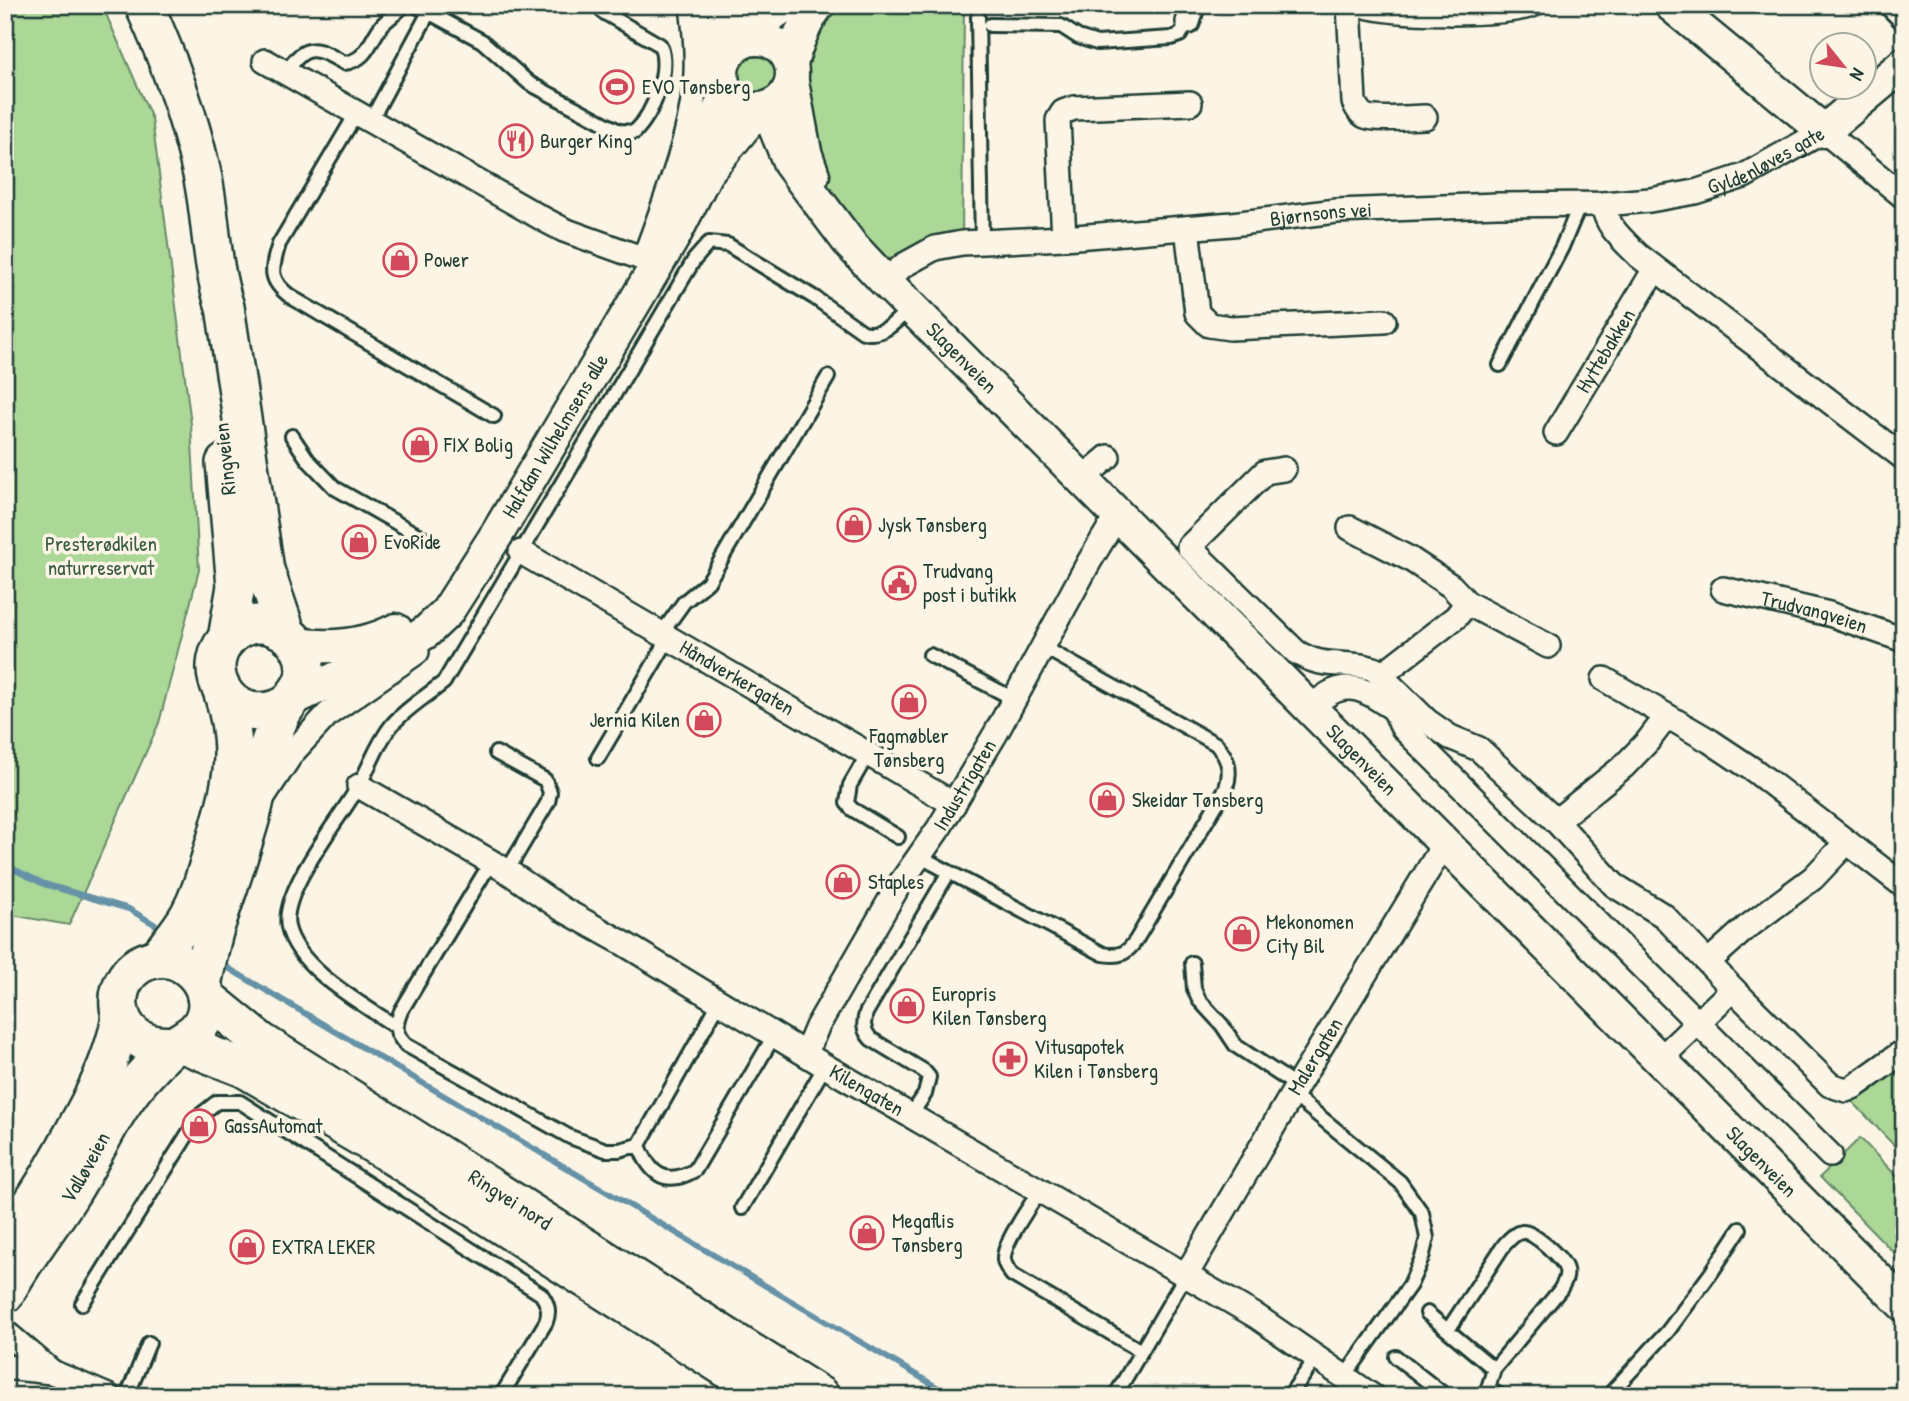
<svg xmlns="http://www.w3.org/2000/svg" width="1909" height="1401" font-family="'Patrick Hand',sans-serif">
<rect width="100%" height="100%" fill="#fcf5e5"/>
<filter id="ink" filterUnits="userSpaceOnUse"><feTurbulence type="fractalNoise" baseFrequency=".0143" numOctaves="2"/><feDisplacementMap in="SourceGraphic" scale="14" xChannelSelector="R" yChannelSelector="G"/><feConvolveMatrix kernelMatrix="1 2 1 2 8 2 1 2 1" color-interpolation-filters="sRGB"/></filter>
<g filter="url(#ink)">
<path fill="#abd897" stroke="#658a66" stroke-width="2" d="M5 5H102L152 119 191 424 199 570 159 723 69 925 5 914Z
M826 5H964L962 243 897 262H882L827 194 801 75Z
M737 75a21 21 0 1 1 42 0a21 21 0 1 1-42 0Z
M1904 1060V1156L1851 1100Z
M1860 1138 1904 1184V1263L1820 1177Z"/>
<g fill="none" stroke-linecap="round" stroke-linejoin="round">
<path stroke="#6692a7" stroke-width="6" d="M5 865 44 884 129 909 164 930
M218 962 952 1396"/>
<defs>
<path id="service" d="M415 5 482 41 529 83 619 131 635 132C653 113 671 71 660 45L603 12
M1884 5 1904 25
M978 17 982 244
M990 25 1061 26 1078 37 1097 43 1171 38 1180 35 1188 22
M286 73C305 42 316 47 344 63 369 60 369 40 383 24 389 18 398 12 404 5
M356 114 279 244C271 270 268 280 291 297L494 416
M370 122 429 12
M1500 365 1562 247 1580 204
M292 436 308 460 335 488 423 538
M661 634 684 602 708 582 828 377
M930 655 1014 699
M496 753 545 780 550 792 548 802 507 871
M868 754 850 785 847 803 852 809 898 837
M598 758 669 638
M919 856 1103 954C1119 957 1127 954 1136 940L1226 788C1232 770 1228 758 1216 744L1043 647
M491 862 401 1011C395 1026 394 1033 406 1045L570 1137 606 1150H619L639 1145
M1192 963 1194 989 1199 1000 1222 1025 1236 1046 1297 1086
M720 1001 639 1145C650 1175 666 1187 695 1170L775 1034
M395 1026C361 1003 298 969 288 927 280 891 340 819 358 787 370 767 376 745 391 726 405 709 427 696 444 682L694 260 709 243 728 245 815 298 863 332C884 337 897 321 910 307
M1292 1094 1400 1182 1422 1213 1427 1238 1422 1258 1410 1285 1345 1376
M911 1115 925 1094 929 1077 924 1071 871 1039C863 1030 863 1024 866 1013L949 872
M1040 1190C1031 1205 1002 1244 1004 1260 1005 1266 1009 1271 1012 1275L1141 1351
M742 1208 825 1066
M82 1304 199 1116 217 1102H240L541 1294C548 1304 550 1311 546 1322L501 1396
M1427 1313 1494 1369
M1448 1330 1504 1245C1509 1240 1514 1233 1522 1232 1532 1230 1564 1259 1566 1270 1568 1278 1563 1284 1560 1290L1494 1369 1488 1388 1482 1396
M1396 1357 1446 1396
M1488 1388 1500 1396
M127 1396 149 1343
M1115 1396 1186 1275
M1289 1396 1317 1357
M1608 1396 1668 1331 1711 1273 1740 1229"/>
<g id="minor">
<path d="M1349 5 1354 102C1357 108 1359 113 1365 116 1378 121 1410 117 1425 117"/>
<path d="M1362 5C1394 15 1500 16 1532 5"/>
<path d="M1188 22 1193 5"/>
<path d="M265 61 545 220 564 230 644 259C664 203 688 146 695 87 698 59 695 32 692 5"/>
<path d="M1603 204C1606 227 1623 240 1639 256L1904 458"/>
<path d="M1187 228 1197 313 1209 325 1230 328 1384 321"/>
<path d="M1064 238 1058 120 1063 112 1074 108 1190 103"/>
<path id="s1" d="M885 281 904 265 935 248 962 243 1064 238 1232 224 1336 211 1497 205 1603 204 1650 200 1695 192 1744 176 1824 131 1904 197"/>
<path id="s2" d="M1556 433 1655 269"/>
<path d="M1284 469 1265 472 1189 547 1296 652C1327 671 1345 659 1374 669L1427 721 1450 737 1479 749 1556 821 1614 885 1664 916 1733 989 1830 1085 1846 1090 1855 1086 1904 1051"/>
<path d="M1083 478 1108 457"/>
<path d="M1350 528 1410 559 1451 586 1467 603 1548 646"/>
<path id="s3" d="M521 552 954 804"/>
<path id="s4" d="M1723 589 1829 614 1904 640"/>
<path d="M1381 675 1456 617 1467 603"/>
<path d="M1604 679 1710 741 1755 771 1904 886"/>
<path d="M1311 708C1334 685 1353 681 1380 700 1384 703 1391 706 1394 710 1399 716 1399 724 1404 729L1830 1155"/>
<path id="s5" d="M359 786 507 871 562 909 623 943 825 1066 1256 1316 1372 1396"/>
<path d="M263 797 292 753 328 714 417 652"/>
<path d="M1556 821 1624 766 1648 741 1667 716"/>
<path d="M1708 962 1746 928 1813 878 1847 842"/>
<path id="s6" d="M806 1053 817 1027 897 888 939 828 996 733 1089 562 1118 514"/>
<path d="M1659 1060 1733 989"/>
<path id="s7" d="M1186 1275 1297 1086 1438 854 1440 837"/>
<path d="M5 1332 52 1372 5 1367"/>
<path d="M52 1372 108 1396"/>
</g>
<g id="secondary">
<path d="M714 5 723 63"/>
<path d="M740 5 751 39"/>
<path d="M1671 5 1824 131 1904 64"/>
<circle cx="757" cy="74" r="35"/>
<path d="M754 39 771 15 786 5"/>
<path d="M791 64C797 42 804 23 818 5"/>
<path d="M792 82 805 152 813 175"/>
<path id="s8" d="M767 108 790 164 851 245 885 281 1904 1305"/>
<path d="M690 174 727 93"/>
<path d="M298 644C332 649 365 646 396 630"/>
<path id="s9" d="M291 700 402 647 426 632 447 612 497 534 674 236 706 173 758 110"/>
</g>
<g id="primary">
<path d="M144 5C169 60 189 114 202 174 212 219 210 262 225 307L265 570 286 632"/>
<path d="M225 463 236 586 227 639"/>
<path d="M157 959C168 944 180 931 189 915 202 892 207 868 215 843 232 783 242 752 222 690"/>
<path d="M202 984C207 964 210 942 217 922 228 888 240 855 250 820 257 797 259 771 268 748 273 734 279 715 288 704 295 693 304 686 305 672 307 638 268 612 238 630 189 661 229 736 288 704"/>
<path id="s10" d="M206 997 261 1042 820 1396"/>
<path d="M180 1043 244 1068 385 1151 770 1396"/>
<path d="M5 1240C30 1210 50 1176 69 1141 92 1099 111 1066 121 1018"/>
<path id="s11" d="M5 1294C23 1259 48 1229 69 1196 96 1155 113 1107 148 1071 156 1063 165 1051 175 1045 189 1036 202 1030 206 1012 212 983 184 954 155 959 102 969 106 1052 175 1045"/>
</g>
</defs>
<use href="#service" stroke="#1f3d34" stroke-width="18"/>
<use href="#minor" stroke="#1f3d34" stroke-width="28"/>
<use href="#secondary" stroke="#1f3d34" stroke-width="37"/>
<use href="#primary" stroke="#1f3d34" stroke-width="42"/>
<use href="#service" stroke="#fcf5e5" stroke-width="12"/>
<use href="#minor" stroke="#fcf5e5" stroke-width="23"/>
<use href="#secondary" stroke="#fcf5e5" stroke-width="32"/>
<use href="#primary" stroke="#fcf5e5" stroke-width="37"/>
</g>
</g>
<defs>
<symbol id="stadium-ring" viewBox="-11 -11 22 22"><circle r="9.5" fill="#fcf5e5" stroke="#d1495b" stroke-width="1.5"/><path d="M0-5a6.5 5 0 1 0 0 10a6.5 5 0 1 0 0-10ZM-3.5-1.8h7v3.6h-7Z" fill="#d1495b"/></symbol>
<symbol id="restaurant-ring" viewBox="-11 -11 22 22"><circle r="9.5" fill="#fcf5e5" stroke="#d1495b" stroke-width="1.5"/><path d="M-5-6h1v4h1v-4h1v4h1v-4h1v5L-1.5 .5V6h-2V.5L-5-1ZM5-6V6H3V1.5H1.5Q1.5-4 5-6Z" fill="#d1495b"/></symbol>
<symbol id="shop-ring" viewBox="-11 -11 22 22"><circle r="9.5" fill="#fcf5e5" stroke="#d1495b" stroke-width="1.5"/><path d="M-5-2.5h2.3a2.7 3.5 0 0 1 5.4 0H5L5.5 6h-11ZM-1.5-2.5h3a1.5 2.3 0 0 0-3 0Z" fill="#d1495b"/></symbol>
<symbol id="civic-ring" viewBox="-11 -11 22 22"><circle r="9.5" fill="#fcf5e5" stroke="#d1495b" stroke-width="1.5"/><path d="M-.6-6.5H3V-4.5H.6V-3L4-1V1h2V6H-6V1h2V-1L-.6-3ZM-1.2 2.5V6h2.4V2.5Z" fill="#d1495b"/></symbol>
<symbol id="pharmacy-ring" viewBox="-11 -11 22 22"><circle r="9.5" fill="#fcf5e5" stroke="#d1495b" stroke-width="1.5"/><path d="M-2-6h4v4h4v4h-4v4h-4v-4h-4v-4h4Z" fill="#d1495b"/></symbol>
</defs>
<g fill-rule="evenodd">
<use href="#stadium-ring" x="598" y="68" width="38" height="38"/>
<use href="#restaurant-ring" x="497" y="122" width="38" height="38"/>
<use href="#shop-ring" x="381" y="241" width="38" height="38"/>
<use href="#shop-ring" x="401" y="426" width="38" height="38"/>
<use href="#shop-ring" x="835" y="506" width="38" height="38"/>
<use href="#shop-ring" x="340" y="523" width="38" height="38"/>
<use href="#civic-ring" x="880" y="564" width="38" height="38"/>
<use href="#shop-ring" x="890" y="683" width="38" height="38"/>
<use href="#shop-ring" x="685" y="701" width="38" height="38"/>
<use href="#shop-ring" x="1088" y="781" width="38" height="38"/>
<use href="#shop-ring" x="824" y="863" width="38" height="38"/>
<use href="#shop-ring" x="1223" y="915" width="38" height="38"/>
<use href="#shop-ring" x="888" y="987" width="38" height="38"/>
<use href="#pharmacy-ring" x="991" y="1040" width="38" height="38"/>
<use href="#shop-ring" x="180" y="1107" width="38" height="38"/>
<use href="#shop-ring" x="848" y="1214" width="38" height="38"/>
<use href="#shop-ring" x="228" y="1228" width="38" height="38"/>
</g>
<g text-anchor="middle" stroke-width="7" stroke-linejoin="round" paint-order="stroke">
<g font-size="21" fill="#1f3d34" stroke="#fcf5e5" text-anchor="start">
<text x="642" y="94">EVO Tønsberg</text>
<text x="540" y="148">Burger King</text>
<text x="424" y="267">Power</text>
<text x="444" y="452">FIX Bolig</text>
<text x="878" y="532">Jysk Tønsberg</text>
<text x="384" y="549">EvoRide</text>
<text x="923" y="578">Trudvang<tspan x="923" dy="24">post i butikk</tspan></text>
<text x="680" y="727" text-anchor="end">Jernia Kilen</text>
<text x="909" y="743" text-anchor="middle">Fagmøbler<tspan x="909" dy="24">Tønsberg</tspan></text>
<text x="1132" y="807">Skeidar Tønsberg</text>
<text x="868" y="889">Staples</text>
<text x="1266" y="929">Mekonomen<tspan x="1266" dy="24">City Bil</tspan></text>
<text x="932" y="1001">Europris<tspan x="932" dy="24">Kilen Tønsberg</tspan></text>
<text x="1034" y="1054">Vitusapotek<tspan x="1034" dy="24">Kilen i Tønsberg</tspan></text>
<text x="224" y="1133">GassAutomat</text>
<text x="892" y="1228">Megaflis<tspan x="892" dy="24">Tønsberg</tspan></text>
<text x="272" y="1254">EXTRA LEKER</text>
</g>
<g font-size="21" fill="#1f3d34" stroke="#fcf5e5">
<text dy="7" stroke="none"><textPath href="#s1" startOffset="901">Gyldenløves gate</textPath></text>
<text dy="7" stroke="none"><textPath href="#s1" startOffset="448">Bjørnsons vei</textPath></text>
<text dy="7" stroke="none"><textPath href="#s2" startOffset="96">Hyttebakken</textPath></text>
<text dy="7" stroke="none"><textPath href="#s8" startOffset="320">Slagenveien</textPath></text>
<text dy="7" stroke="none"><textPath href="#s9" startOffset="387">Halfdan Wilhelmsens alle</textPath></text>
<text transform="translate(225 459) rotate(-96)" y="7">Ringveien</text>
<text dy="7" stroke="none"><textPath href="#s4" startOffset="94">Trudvangveien</textPath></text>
<text dy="7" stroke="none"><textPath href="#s3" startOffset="250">Håndverkergaten</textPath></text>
<text dy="7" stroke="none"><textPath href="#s8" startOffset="887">Slagenveien</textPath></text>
<text dy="7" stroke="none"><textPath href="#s6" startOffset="312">Industrigaten</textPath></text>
<text dy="7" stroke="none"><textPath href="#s7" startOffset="254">Malergaten</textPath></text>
<text dy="7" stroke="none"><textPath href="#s5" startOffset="592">Kilengaten</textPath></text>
<text dy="7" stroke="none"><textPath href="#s8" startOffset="1454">Slagenveien</textPath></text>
<text dy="7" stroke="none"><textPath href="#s11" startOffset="150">Valløveien</textPath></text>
<text dy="7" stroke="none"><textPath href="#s10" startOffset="366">Ringvei nord</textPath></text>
</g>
<g font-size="21" fill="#3b5c48" stroke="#fcf5e5">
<text x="101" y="551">Presterødkilen<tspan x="101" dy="24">naturreservat</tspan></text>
</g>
</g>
<rect width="1909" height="1401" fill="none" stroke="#fcf5e5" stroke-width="28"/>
<rect x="14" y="14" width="1881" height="1373" fill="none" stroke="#1f3d34" stroke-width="2.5" filter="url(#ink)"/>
<g transform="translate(1843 66) rotate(120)"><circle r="33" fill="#fcf5e5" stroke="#a4ab9e" stroke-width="2"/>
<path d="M0-5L12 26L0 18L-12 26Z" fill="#d1495b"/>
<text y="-10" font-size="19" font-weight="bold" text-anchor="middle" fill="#1f3d34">N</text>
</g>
</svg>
